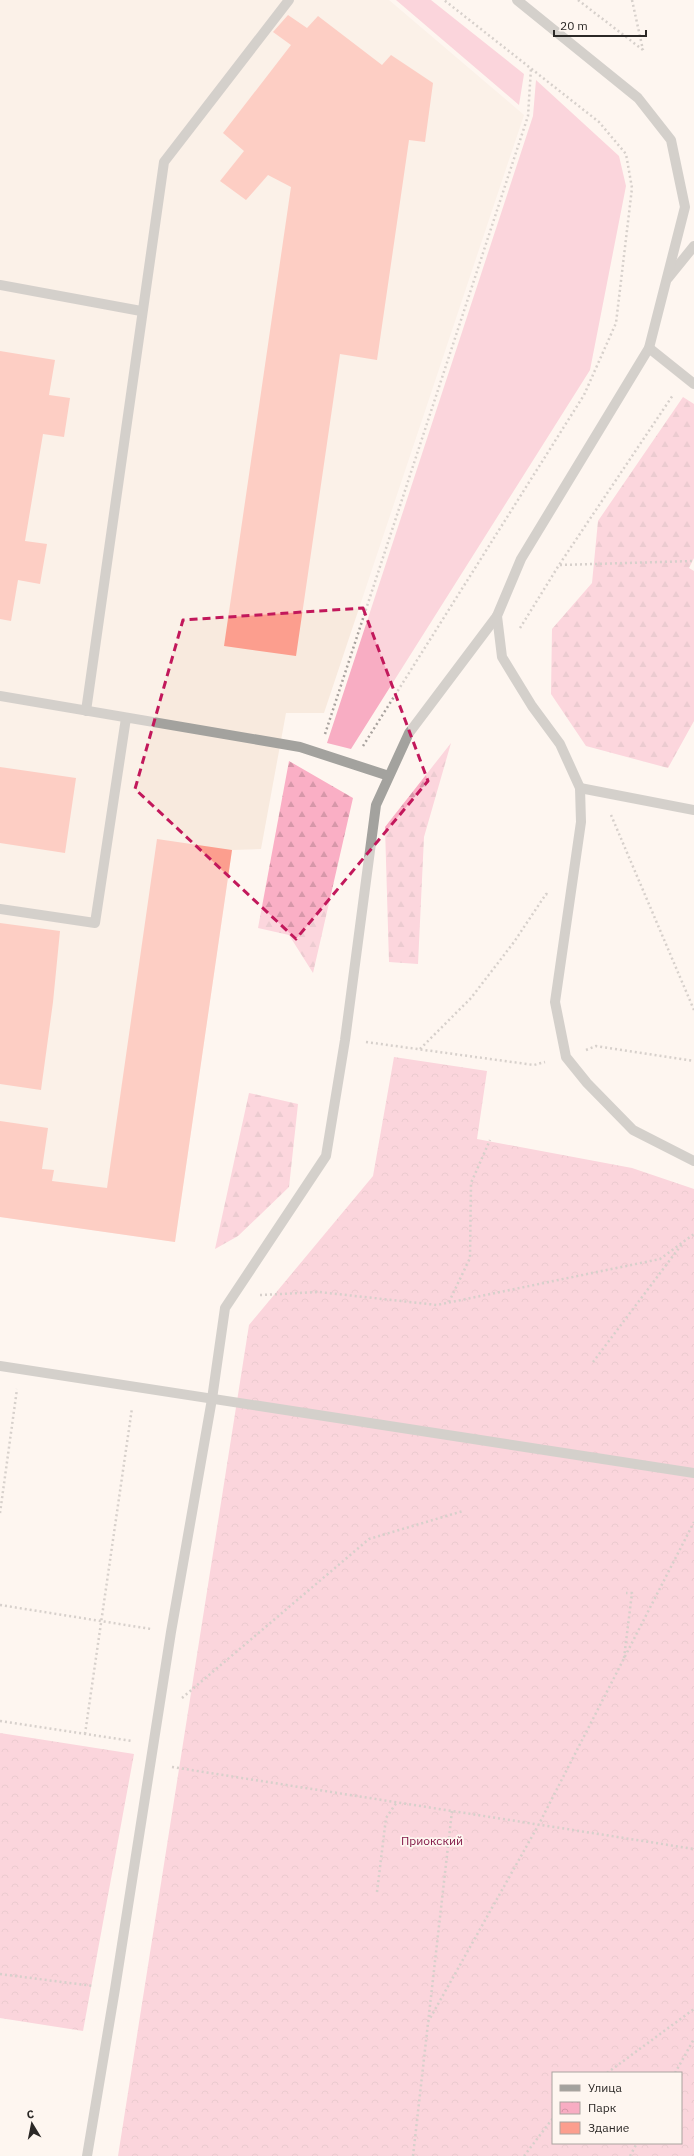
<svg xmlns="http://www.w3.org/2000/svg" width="694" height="2156" font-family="'IBM Plex Sans',sans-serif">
<defs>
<pattern id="forest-firs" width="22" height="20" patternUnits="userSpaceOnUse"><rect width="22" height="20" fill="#faafc5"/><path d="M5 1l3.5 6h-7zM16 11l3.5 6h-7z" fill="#d697a9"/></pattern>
<pattern id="park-crowns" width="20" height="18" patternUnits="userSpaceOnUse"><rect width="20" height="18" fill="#f8adc3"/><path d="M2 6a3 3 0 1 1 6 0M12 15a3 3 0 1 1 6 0" fill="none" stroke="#d595a7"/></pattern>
</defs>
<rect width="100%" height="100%" fill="#fef6f0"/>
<path fill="#f8eade" d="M0 0H389L524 115 324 713H286L261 849 232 850 175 1242 0 1217Z"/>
<path fill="#f8adc3" d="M396 0H431L524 74 519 105Z
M536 80 619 156 626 186 590 370 351 749 327 743 533 116Z"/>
<path fill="url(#forest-firs)" d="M683 397 694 404V558L689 568 694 571V721L668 768 586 746 551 694 552 629 592 583 598 521Z
M451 743 424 837 418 964 389 962 385 827Z
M289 761 353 798 313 973 289 935 258 928Z
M249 1093 298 1104 289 1187 238 1236 215 1249Z"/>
<path fill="url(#park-crowns)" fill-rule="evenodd" d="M394 1057 487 1071 477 1139 632 1168 694 1189V2156H118L249 1325 373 1176ZM553 2073H681V2143H553Z
M0 1733 134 1754 83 2031 0 2018Z"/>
<path fill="#fc9e8e" d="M288 15 307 28 318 16 382 65 391 55 433 83 425 142 409 140 377 360 340 354 296 656 224 646 291 187 268 175 246 200 220 181 244 151 223 133 291 45 273 32Z
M0 351 55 360 49 395 70 398 64 437 43 434 25 541 47 544 40 584 18 580 11 621 0 619Z
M0 767 76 778 65 853 0 843Z
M157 839 232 850 175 1242 0 1217V1121L48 1128 42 1169 54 1170 52 1181 107 1188Z
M0 923 60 931 53 1002 41 1090 0 1084Z"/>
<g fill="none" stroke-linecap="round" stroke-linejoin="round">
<path stroke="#a8a29e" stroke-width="2.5" stroke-dasharray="2 3" stroke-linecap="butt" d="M578 0 643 50
M632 0 643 50
M560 565 694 561
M520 628 559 565 673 395
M325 734 528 116 531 68
M363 746 584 395 616 323 632 188 626 154 599 122 444 0
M611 815 694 1010
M366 1042 534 1065 545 1062
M420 1049 471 998 514 942 546 894 549 895
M586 1050 596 1046 694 1061
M260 1295 319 1292 437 1305 660 1259 694 1234
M449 1302 470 1258 471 1183 490 1140
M593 1362 682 1244
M0 1513 17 1389
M0 1605 151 1629
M624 1658 632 1593H626
M182 1698 369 1539 463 1511
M0 1721 132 1741
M85 1734 132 1408
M172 1767 694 1849
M377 1892 386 1818 397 1802
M0 1974 93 1986
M428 2022 539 1824 694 1522
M607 2073 694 2009
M675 2073 694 2039
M413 2156 452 1811
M524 2156 553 2118
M630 2156 637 2143"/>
<path stroke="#a3a29e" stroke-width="10" d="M668 278 694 246
M0 285 141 311
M649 348 694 384
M0 696 300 747 389 776
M86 711 164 162 289 0
M580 788 694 810
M0 909 95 923 126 718
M87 2156 115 1989 171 1632 212 1399 225 1308 326 1156 345 1040 376 805 409 733 497 616"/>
<path stroke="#a3a29e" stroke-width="10" d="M0 1366 694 1473"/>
<path stroke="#a3a29e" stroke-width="10" d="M517 0 638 98 671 140 685 207 649 348 521 559 497 616 502 657 532 706 560 744 580 788 581 822 555 1002 566 1057 587 1083 633 1130 694 1161"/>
</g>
<path d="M0 0H694V2156H0ZM363 608 428 781 296 939 135 789 183 620Z" fill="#fef6f0" fill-opacity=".55" fill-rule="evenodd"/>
<path fill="none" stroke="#c2185b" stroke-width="3" stroke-dasharray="8 5" stroke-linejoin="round" d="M363 608 428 781 296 939 135 789 183 620Z"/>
<g text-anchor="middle" stroke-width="3.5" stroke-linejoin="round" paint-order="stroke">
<g font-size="12" fill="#7f1344" stroke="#fef6f0">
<text x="432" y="1845">Приокский</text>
</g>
</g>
<rect x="552" y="2072" width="130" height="72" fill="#fef6f0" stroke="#aaa49f"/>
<rect x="560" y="2085" width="20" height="6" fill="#a3a29e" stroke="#aaa49f"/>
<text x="588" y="2092" font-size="12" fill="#2b2826">Улица</text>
<rect x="560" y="2102" width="20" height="12" fill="url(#park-crowns)" stroke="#aaa49f"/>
<text x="588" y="2112" font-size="12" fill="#2b2826">Парк</text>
<rect x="560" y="2122" width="20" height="12" fill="#fc9e8e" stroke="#aaa49f"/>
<text x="588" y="2132" font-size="12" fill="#2b2826">Здание</text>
<g transform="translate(32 2124) rotate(350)" stroke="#fef6f0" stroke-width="3" paint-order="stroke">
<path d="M0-3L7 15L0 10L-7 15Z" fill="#2b2826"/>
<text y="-6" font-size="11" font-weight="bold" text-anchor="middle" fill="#2b2826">С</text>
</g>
<path d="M554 30v6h92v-6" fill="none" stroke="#2b2826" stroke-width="2"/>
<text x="560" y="30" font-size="12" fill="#2b2826" stroke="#fef6f0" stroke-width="3" paint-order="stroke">20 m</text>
</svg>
